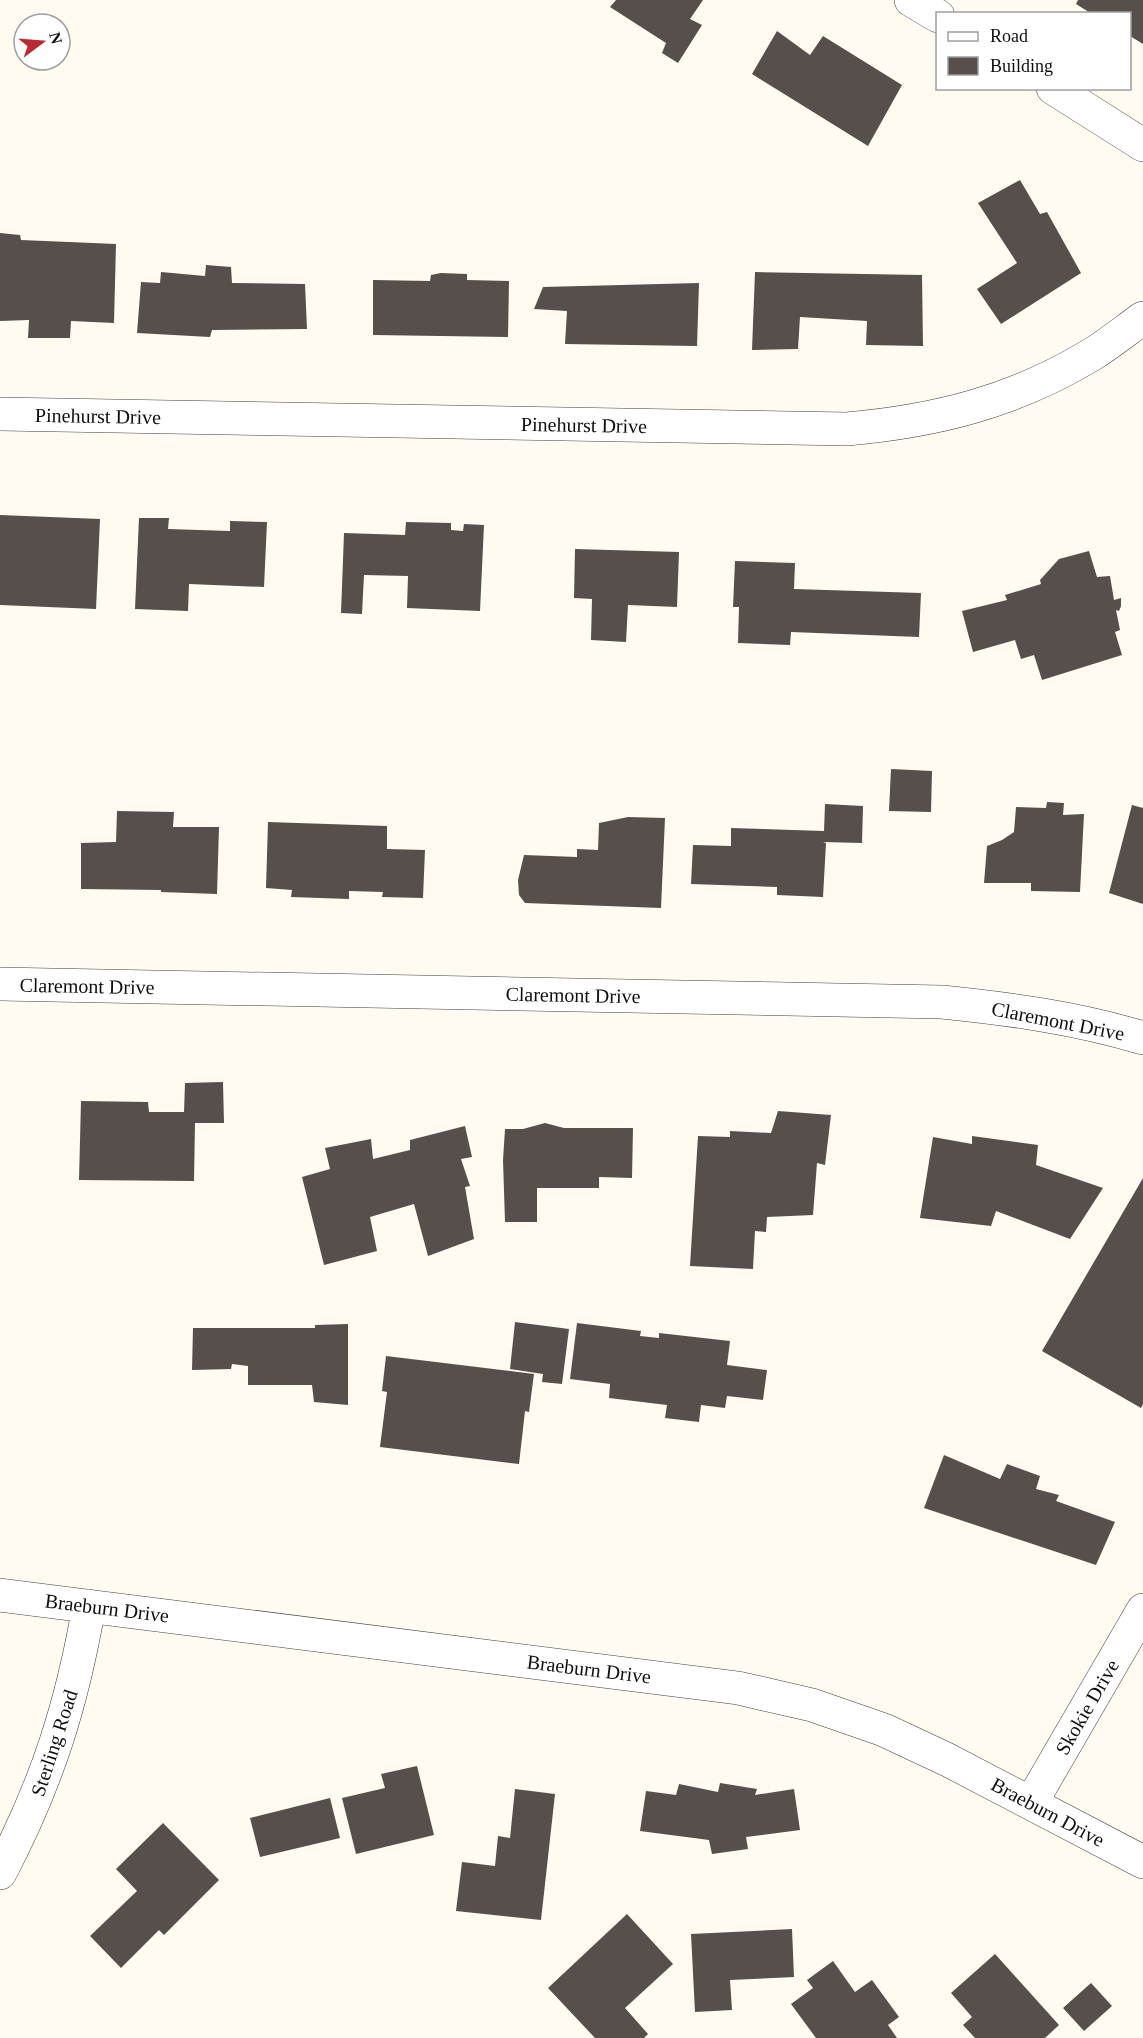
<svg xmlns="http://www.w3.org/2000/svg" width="1143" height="2038" font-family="'Times New Roman',serif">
<rect width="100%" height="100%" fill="#fffbf0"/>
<path fill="#564f4b" d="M616 0H703L690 19 702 25 678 63 662 53 666 43 610 7Z
M1078 0H1143V44L1130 36V14H1092L1076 4Z
M777 31 810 55 823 36 902 85 868 146 752 74Z
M1020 180 1040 214 1047 212 1081 273 1001 324 977 289 1017 263 978 203Z
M0 233 20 235 21 240 116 244 114 323 71 321 70 338H28L29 320 0 321Z
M206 265 231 267 232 283 305 284 307 329 212 330 210 337 137 333 141 282 160 283 161 272 205 276Z
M755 272 922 275 923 346 866 345 867 321 800 317 798 349 752 350Z
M441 273 467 274V280L509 281 508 337 373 335V280L430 281 431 275Z
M699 283 697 346 565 344 567 311 534 309 543 287Z
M0 515 100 519 96 609 0 605Z
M139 518H169L168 529 230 531V521L267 522 264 587 189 584 188 611 135 609Z
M406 522 451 523V530L463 531 464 524 484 525 480 611 407 608 408 576 364 575 362 614 341 613 344 533 405 535Z
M575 549 679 552 677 607 628 605 626 642 591 640 592 599 574 598Z
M1089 551 1097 577 1110 576 1114 600 1121 598V606L1119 611 1116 610 1120 630 1115 632 1122 655 1042 680 1034 655 1021 659 1015 640 973 652 962 611 1007 600 1005 595 1041 584 1040 580 1059 559Z
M735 561 795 563 794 589 921 593 919 637 791 632 790 645 738 643 739 607H733Z
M891 769 932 771 931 812 889 811Z
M1047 802 1064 803 1063 815 1084 814 1080 892 1031 891V883H984L987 846 1002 840 1014 832 1016 807 1046 808Z
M825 804 863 806 862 843 823 842 826 843 823 897 777 895V887L691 884 693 845 731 846V828L824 831Z
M1132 805 1143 808V904L1109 893Z
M117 811 174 812 173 827H219L217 894 161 892V890L81 889V843L116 842Z
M628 817 665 818 661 908 525 903 519 895 518 880 524 855 577 857V849L598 850 599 823Z
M268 822 387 826V849L425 850 423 898 382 897 383 892 349 891V899L291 897 292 890 266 888Z
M223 1082 224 1123H195L194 1181 79 1180 81 1101 148 1102 149 1112H184L185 1083Z
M778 1111 831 1115 825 1165 817 1163 813 1215 767 1217 766 1232 755 1231 753 1269 690 1266 698 1136 730 1137V1131L771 1133Z
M545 1123 564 1128H633L632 1178 599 1177V1188H537V1222H505L503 1160 505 1129H523Z
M465 1126 472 1157 461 1159 470 1186 465 1187 474 1239 428 1256 414 1204 370 1217 377 1251 324 1265 302 1177 330 1169 325 1148 371 1139 373 1159 410 1150V1140Z
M972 1136 1038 1145 1036 1165 1103 1188 1070 1239 996 1211 991 1226 920 1218 933 1137 972 1144Z
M1143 1178V1404L1141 1408 1042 1351Z
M515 1322 569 1329 562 1384 542 1382 543 1374 510 1369Z
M577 1323 641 1331 640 1336 659 1338V1333L730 1341 727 1365 767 1370 763 1400 727 1396 725 1408 701 1405 699 1422 665 1418 667 1405 609 1398 610 1384 570 1379Z
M348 1324V1405L314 1402 312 1385H248V1366L232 1364 231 1369 192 1370 193 1328H315V1325Z
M386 1356 534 1374 529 1412 525 1411 519 1464 380 1447 387 1392 382 1391Z
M944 1455 1000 1479 1007 1464 1040 1476 1036 1489 1059 1495 1056 1501 1115 1522 1096 1565 924 1508Z
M417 1766 434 1835 356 1854 342 1798 385 1788 381 1774Z
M720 1783 757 1789 755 1795 794 1789 800 1830 746 1837 748 1849 712 1854 709 1840 640 1831 646 1791 676 1795 679 1784 718 1792Z
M515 1789 555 1794 541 1920 456 1911 462 1862 495 1866 498 1836 510 1838Z
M330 1798 340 1838 260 1857 250 1818Z
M163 1823 219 1880 164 1935 159 1930 121 1968 90 1936 137 1891 116 1869Z
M627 1914 673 1964 625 2008 648 2034 644 2038H595L548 1988Z
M792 1929 794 1977 730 1980 732 2010 695 2012 691 1934Z
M995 1954 1059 2025 1045 2038H975L963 2025 972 2017 951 1993Z
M833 1961 855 1992 872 1980 899 2017 888 2025 897 2038H816L791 2004 813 1988 807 1980Z
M1091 1983 1112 2006 1084 2031 1063 2008Z"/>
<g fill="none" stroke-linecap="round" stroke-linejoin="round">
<defs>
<path id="minor" d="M911 0 938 16
M1053 88 1143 145
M0 414 847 429C936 421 1013 402 1091 355 1109 344 1126 330 1143 318
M0 984 942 1002C1010 1009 1077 1018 1143 1038
M0 1595 738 1688 812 1705 884 1730 948 1760 1143 1862
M1031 1803 1143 1610
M0 1873C47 1783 72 1705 89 1606"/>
</defs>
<use href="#minor" stroke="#414141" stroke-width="34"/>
<use href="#minor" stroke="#fff" stroke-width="33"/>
</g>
<g text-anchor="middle" stroke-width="6" stroke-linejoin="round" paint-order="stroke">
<g font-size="20" fill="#0e0e0e" stroke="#fff">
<text transform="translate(98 416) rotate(1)" y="7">Pinehurst Drive</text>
<text transform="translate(584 425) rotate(1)" y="7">Pinehurst Drive</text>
<text transform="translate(87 986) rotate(1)" y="7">Claremont Drive</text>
<text transform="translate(573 995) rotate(1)" y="7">Claremont Drive</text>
<text transform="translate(1058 1021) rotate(11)" y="7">Claremont Drive</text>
<text transform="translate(107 1608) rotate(7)" y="7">Braeburn Drive</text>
<text transform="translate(589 1669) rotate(7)" y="7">Braeburn Drive</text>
<text transform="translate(1087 1707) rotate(-60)" y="7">Skokie Drive</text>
<text transform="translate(54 1743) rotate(-72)" y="7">Sterling Road</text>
<text transform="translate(1048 1812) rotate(28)" y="7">Braeburn Drive</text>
</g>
</g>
<rect x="936" y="12" width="195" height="78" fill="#ffffff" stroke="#9f9f9f" stroke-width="1.5"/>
<rect x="948" y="32" width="30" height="9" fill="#ffffff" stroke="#9f9f9f" stroke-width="1.5"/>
<text x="990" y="42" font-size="18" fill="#0e0e0e">Road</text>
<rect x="948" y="57" width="30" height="18" fill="#564f4b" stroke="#9f9f9f" stroke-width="1.5"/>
<text x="990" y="72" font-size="18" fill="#0e0e0e">Building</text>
<g transform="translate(42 42) rotate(74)"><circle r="28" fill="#ffffff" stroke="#9f9f9f" stroke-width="1.5"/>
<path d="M0-4.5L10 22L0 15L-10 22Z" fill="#ba2a33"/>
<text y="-9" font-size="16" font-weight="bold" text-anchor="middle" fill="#0e0e0e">N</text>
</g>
</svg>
